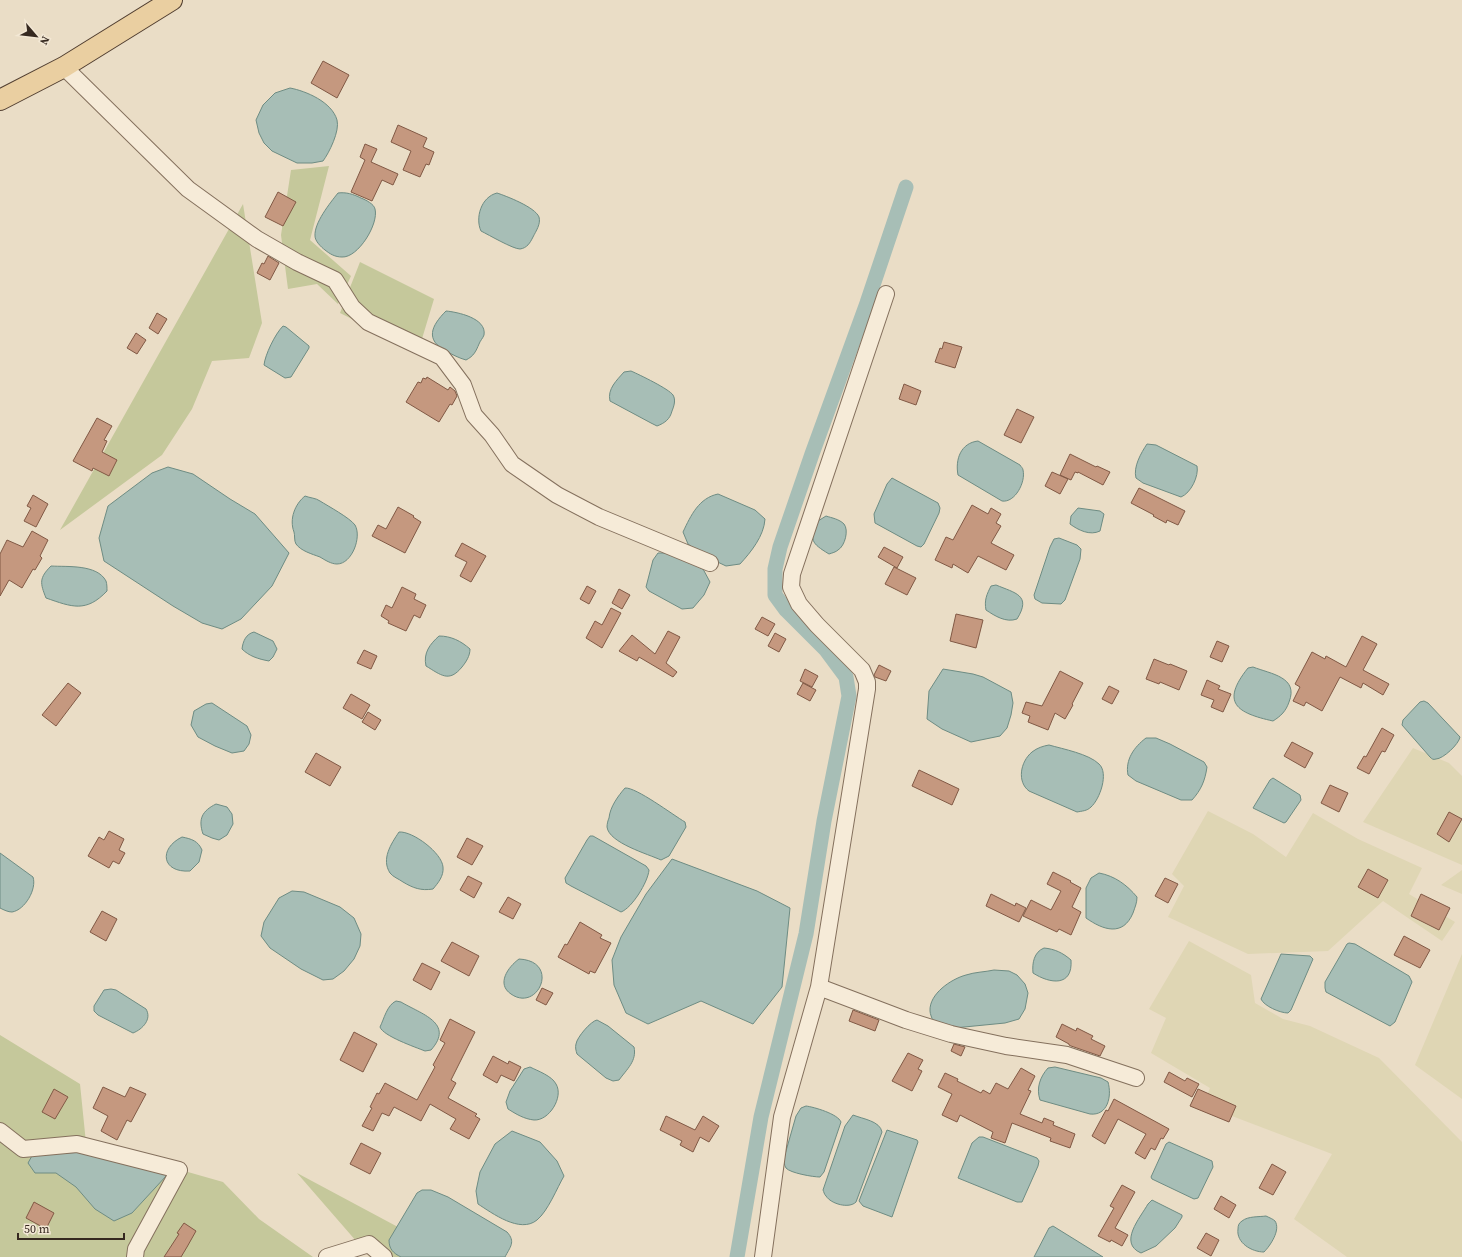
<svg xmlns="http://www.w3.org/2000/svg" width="1462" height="1257" font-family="'Source Serif 4',serif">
<rect width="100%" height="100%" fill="#eaddc6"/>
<path fill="#dfd6b4" d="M1413 748 1449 763 1462 776V865L1363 822Z
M1208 811 1253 834 1286 857 1313 813 1358 839 1422 868 1409 894 1455 922 1442 941 1383 901 1328 951 1248 954 1168 917 1184 886 1172 874Z
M1462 870V894L1441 885Z
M1189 941 1251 975 1255 1003 1283 1019 1310 1026 1379 1058 1462 1142V1257H1347L1294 1219 1332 1154 1203 1105 1210 1088 1151 1053 1166 1018 1149 1009Z
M1462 954V1099L1415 1065Z"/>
<path fill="#c5c89b" d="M329 166 310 240 351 276 338 304 317 284 288 289 281 235 291 170Z
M243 204 262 323 249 358 212 361 192 409 162 455 60 530Z
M360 262 434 299 418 352 340 313Z
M0 1035 80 1084 86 1143 223 1182 259 1219 313 1257H0Z
M297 1173 454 1257H370Z"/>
<path fill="#a7beb6" stroke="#6e8c83" d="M290 88C306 91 332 102 337 120 340 131 329 153 323 161L312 163H297L272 151 264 143 259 133 256 120 263 105 275 93Z
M338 193C346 192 353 194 361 198 366 200 374 204 375 209 379 224 358 258 342 257 335 257 330 254 325 250 321 247 315 241 315 236 314 223 330 203 338 193Z
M497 193C506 196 535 207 539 217 541 224 536 231 533 237 530 243 527 248 520 249 513 249 489 235 481 231 475 218 481 197 497 193Z
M446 311C457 312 487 318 484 335 483 338 480 341 479 344 476 351 474 356 466 360 459 358 453 355 446 351 425 340 431 326 446 311Z
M283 326 286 327 309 346V348L291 377 285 378 264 365C265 355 275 334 283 326Z
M631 371C640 375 669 389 673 395 676 400 674 406 672 411 670 419 665 423 657 426L651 423 610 401C607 389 617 380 624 372Z
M978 441 1020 465C1021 467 1023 468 1023 470 1026 482 1015 503 1002 501L958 475C955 459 961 443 978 441Z
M1147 444 1156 445 1197 466C1199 476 1191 493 1181 497L1143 483 1136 478C1133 467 1141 453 1147 444Z
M168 467 193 474 230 499 255 514 289 553 272 586 241 619 222 629 202 623 173 606 104 561 99 538 108 506 152 473Z
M892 478 938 503 940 508 939 513 924 544 921 547 917 546 875 523 874 514 887 484Z
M718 494 755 510 765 519C764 536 751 552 740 564L726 566 705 556 688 544 683 532C691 515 699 498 718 494Z
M305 496C310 498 316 498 320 501 328 506 350 518 355 525 362 537 352 564 337 564 331 564 325 560 320 557 312 554 301 551 296 544 294 541 295 535 294 532 289 519 295 504 305 496Z
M1078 508 1100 511 1104 514 1100 531C1090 536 1078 530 1070 524L1071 516Z
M826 516C832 518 839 519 844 524 849 530 845 546 838 550 836 552 832 553 829 554 811 543 809 540 818 521Z
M1059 538 1077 545 1081 549 1080 559 1065 600 1061 604 1042 603 1035 599 1034 595 1050 547 1054 539Z
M658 553H669L703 569 710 582 704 595 693 608 682 609 649 591 646 587 653 560Z
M51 566C67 567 97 564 106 581 107 584 107 588 107 591 86 613 72 607 46 598 40 583 39 578 51 566Z
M996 585C1015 593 1032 595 1017 619 1006 623 995 616 986 610 984 600 987 594 991 586Z
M254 632 273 641 277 649 273 657 269 661C258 659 249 656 242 649 243 641 246 634 254 632Z
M439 636C451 636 461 641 470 649 470 656 466 662 462 667 449 683 441 675 426 666 423 653 430 644 439 636Z
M1253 667C1271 674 1299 677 1289 702 1286 711 1281 716 1273 721 1237 713 1220 703 1248 668Z
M943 669 973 674 983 677 1011 692 1013 703 1011 715 1007 728 1000 736 971 742 942 729 927 719 929 691Z
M1424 701 1428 703 1460 737C1459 744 1443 759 1436 759 1433 760 1432 759 1430 757L1402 725 1403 720 1420 702Z
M212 703 247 726 251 735 249 744 244 751 232 753 215 746 198 737 191 725 194 711 206 704Z
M1146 738H1156L1170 744 1204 762 1207 767C1205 781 1201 790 1192 800H1181L1136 781 1128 775C1125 760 1134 747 1146 738Z
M1049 745C1063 749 1089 754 1099 764 1109 773 1100 799 1091 807 1087 811 1082 811 1077 812L1029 791C1017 782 1020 762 1032 752 1037 748 1043 746 1049 745Z
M1273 778 1300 795 1301 800 1286 822 1284 823 1253 808 1270 780Z
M625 788C636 787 673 815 685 822L686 827 669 856 661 860C648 854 609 843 607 827 607 824 608 820 609 818 610 807 618 796 625 788Z
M216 804 227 807 232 814 233 824 227 835 219 840 212 838 203 834C198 819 202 811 216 804Z
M399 832C413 831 442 853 443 867 444 876 438 883 433 889 421 891 413 888 403 882 399 879 393 877 390 873 381 859 391 844 399 832Z
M590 836H593L646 866 649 870C648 882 632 908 621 912L571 886 566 883 565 878 587 840Z
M182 837C192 839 198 841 202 850L199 862 190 871C162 873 158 849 182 837Z
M0 853 33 877C37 889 25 910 12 912 8 912 4 910 0 908Z
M672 859 757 891 790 908 782 987 753 1024 701 1001 648 1024 626 1013 614 985 612 960 621 937 646 894Z
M1099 873C1115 876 1127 885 1137 897 1137 903 1135 907 1133 913 1123 937 1103 930 1086 918V888L1091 878Z
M292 891 304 892 340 907 354 918 361 934 360 946 354 959 344 971 333 979 323 980 301 969 270 948 261 936 264 922 279 898Z
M1349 943 1355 944 1409 976 1412 982 1395 1022 1390 1026 1326 992 1325 988V982L1347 944Z
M1044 948C1055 949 1063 953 1071 960 1073 987 1050 984 1033 973 1032 963 1034 952 1044 948Z
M1281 954 1310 956 1313 959 1291 1010 1288 1013C1280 1013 1264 1006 1261 999Z
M519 959C561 961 538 1013 511 994 496 984 508 967 519 959Z
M994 970 1009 971 1017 975 1025 984 1028 993 1025 1009 1019 1019 1005 1023 954 1028 933 1021C932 1018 930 1014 930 1011 929 994 951 979 966 975 975 972 985 972 994 970Z
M111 989 116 990 146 1009C152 1019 143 1029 133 1033L98 1015 94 1011V1006L104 990Z
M396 1001 401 1002C421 1014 455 1023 431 1050L425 1051C415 1047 383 1036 380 1027 384 1019 387 1005 396 1001Z
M597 1020 608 1026 634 1047C637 1061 627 1069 619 1080L613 1081 606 1078 577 1054C576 1051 575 1047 576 1044 577 1037 591 1021 597 1020Z
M530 1067C538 1071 552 1076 556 1084 564 1097 549 1121 534 1120 524 1119 516 1114 508 1109L506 1102 510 1091 524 1069Z
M1055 1067 1101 1078 1108 1082C1112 1096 1108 1116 1090 1114L1040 1100C1036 1088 1040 1077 1048 1068Z
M806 1106C814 1107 838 1114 841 1122L824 1172 820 1177C813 1177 790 1173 786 1168 784 1165 784 1161 784 1158L796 1116 801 1108Z
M853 1115C863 1119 880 1121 882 1132L856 1202C849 1209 831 1204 826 1196 824 1194 824 1192 823 1190L845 1126Z
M887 1130 917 1140 918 1142 892 1217 863 1206 859 1201Z
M512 1131 540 1142 557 1161 564 1176C557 1188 548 1211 537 1220 520 1234 492 1213 478 1204L476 1191 480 1172 495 1144Z
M979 1137H983L1037 1158 1039 1161 1038 1166 1022 1202H1017L958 1178 972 1143Z
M1169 1142 1212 1161 1213 1167 1198 1198 1194 1199 1152 1179 1151 1177 1166 1144Z
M91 1152 167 1175 132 1213 114 1221 95 1209 76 1187 56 1173H35L28 1163 33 1154Z
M422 1190H431L448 1197 507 1232C516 1242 510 1247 505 1257H401C393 1253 389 1249 389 1240L417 1193Z
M1152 1200 1182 1215V1217L1175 1228 1156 1246 1141 1253C1118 1243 1140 1218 1148 1204Z
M1266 1216C1270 1218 1273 1219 1275 1221 1281 1230 1270 1246 1264 1252 1252 1252 1236 1243 1238 1229 1238 1225 1239 1223 1242 1221 1248 1216 1259 1217 1266 1216Z
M1053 1226 1103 1257H1034L1049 1228Z"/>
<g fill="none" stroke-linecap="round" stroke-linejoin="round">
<path stroke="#a7beb6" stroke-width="15" d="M737 1257 761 1117 806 934 824 821 849 696 846 677 826 650 786 610 775 595V569L780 547 812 454 867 303 906 187"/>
</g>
<path fill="#c5987f" stroke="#815945" d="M323 61 349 75 337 98 311 83Z
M398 125 427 138 423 147 434 152 429 165 426 164 420 177 403 170 411 151 391 142Z
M365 144 377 149 371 162 398 174 393 185 382 180 372 201 351 192 365 160 360 157Z
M278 192 296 202 283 226 265 217Z
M268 256 279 263 270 280 257 273 262 263 264 264Z
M157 313 167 319 158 334 149 328Z
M136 333 146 340 137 354 127 348Z
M944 342 962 347 955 368 935 362 940 348 942 349Z
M427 377 448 390 450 387 455 391 457 396 452 405 450 404 439 422 406 402 418 382 421 383 423 378 426 379Z
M904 384 921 391 916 405 899 399Z
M1017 409 1034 417 1021 443 1004 435Z
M97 418 112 426 104 440 107 441 102 452 117 460 109 476 93 468 92 471 73 461Z
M1070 454 1096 467 1097 466 1110 472 1103 485 1078 472V473L1075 472 1071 480 1060 475Z
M1052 472 1068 479 1060 494 1045 486Z
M1139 488 1185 511 1178 525 1167 520 1166 523 1153 516 1154 515 1131 503Z
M33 495 48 504 36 527 24 521 31 508 27 506Z
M972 505 988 514 991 508 1001 514 996 523 1001 526 991 543 1014 555 1006 570 978 556 968 573 953 564 952 568 935 560 946 537 953 540Z
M398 507 414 516 413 517 421 522 405 553 372 536 378 525 386 529Z
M32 531 48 540 40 556 42 558 35 570 33 569 22 588 9 580 0 596V554L7 540 23 547Z
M462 543 486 556 471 582 460 576 467 562 455 556Z
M884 547 903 557 897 568 878 557Z
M894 567 916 578 907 595 885 584Z
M587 586 596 591 589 604 580 599Z
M402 587 416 594 414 599 426 605 420 618 414 615 406 631 388 623 389 621 381 616 386 605 392 608Z
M619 589 630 595 622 609 612 603Z
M611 608 621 613 602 648 586 638 595 621 602 625Z
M956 614 983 620 976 648 950 641Z
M762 617 775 624 768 636 755 629Z
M668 631 680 637 666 663 677 672 673 677 639 657 637 661 619 651 632 635 655 654Z
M775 633 786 639 779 652 768 646Z
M1362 636 1377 644 1363 670 1389 684 1383 695 1363 683 1361 688 1340 677 1322 711 1306 702 1304 706 1293 701 1300 687 1295 684 1312 652 1325 659 1326 656 1346 667Z
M1217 641 1229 646 1222 662 1210 657Z
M364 650 377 656 371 669 357 663Z
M1154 659 1169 665 1170 664 1187 671 1179 690 1160 682 1159 684 1146 679Z
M879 665 891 671 886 681 875 677 874 675Z
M805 669 818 676 812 687 800 681Z
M1060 671 1083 683 1072 704 1073 705 1065 719 1055 713 1048 730 1028 722 1030 716 1022 713 1026 702 1042 706Z
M1207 680 1220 686 1218 689 1231 694 1223 712 1211 707 1214 700 1201 695Z
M68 683 81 693 56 726 42 715Z
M803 683 816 690 810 701 797 694Z
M1109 686 1119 691 1112 704 1102 699Z
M351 694 370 705 362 719 343 708Z
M368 712 381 720 375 730 362 722Z
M1382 728 1394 735 1385 752 1382 751 1369 774 1357 768 1364 756 1366 757Z
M1292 742 1313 753 1305 768 1284 756Z
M316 753 341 767 330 786 305 772Z
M919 770 959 789 952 805 912 786Z
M1330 785 1348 793 1339 812 1321 803Z
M1449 812 1462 819 1449 842 1437 834Z
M109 831 124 839 119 850 125 853 119 864 113 861 109 868 88 856 99 837 104 840Z
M467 838 483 846 472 865 457 857Z
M1368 869 1388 880 1378 898 1358 887Z
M1053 872 1071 881 1070 882 1081 888 1072 907 1081 912 1071 935 1059 929 1057 932 1023 916 1031 900 1051 910 1061 891 1047 884Z
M468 876 482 883 474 898 460 890Z
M1165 878 1178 884 1168 903 1155 896Z
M991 894 1015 906 1016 903 1026 908 1019 922 986 906Z
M1421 894 1450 908 1439 930 1411 916Z
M508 897 521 904 513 919 499 912Z
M102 911 117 919 106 941 90 932Z
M580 922 602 935 600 938 611 943 595 973 590 971 589 974 558 957 565 944 567 945Z
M1404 936 1430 950 1420 968 1394 955Z
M452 942 479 956 469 976 441 961Z
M422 963 440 972 431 990 413 980Z
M542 988 553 993 546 1005 536 1000Z
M853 1010 879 1020 875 1031 849 1021Z
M450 1019 475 1032 451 1080 456 1083 448 1098 477 1114 475 1116 480 1119 469 1139 450 1129 456 1119 430 1104 421 1121 394 1107 389 1116 382 1113 373 1131 362 1126 372 1108 370 1107 377 1093 379 1094 385 1083 417 1100 435 1067 433 1065 445 1043 440 1040Z
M1062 1024 1076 1031 1077 1028 1093 1036 1091 1039 1105 1046 1100 1056 1071 1046 1069 1045V1044L1056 1037Z
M354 1032 377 1044 363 1072 340 1060Z
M954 1044 965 1047 961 1056 951 1051Z
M908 1053 923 1060 918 1069 922 1071 912 1091 892 1081Z
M493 1056 508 1064 509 1061 521 1067 514 1081 501 1075 497 1083 483 1075Z
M1021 1068 1035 1076 1028 1090 1031 1091 1020 1114 1042 1123 1044 1118 1054 1122 1053 1125 1075 1134 1070 1148 1050 1141 1051 1138 1012 1123 1005 1143 991 1138 993 1132 960 1115 957 1122 942 1115 952 1094 938 1087 945 1073 958 1079 957 1081 981 1093 983 1090 990 1094 996 1083 1008 1089Z
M1169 1072 1185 1081 1187 1078 1199 1084 1192 1097 1164 1082Z
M103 1087 125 1097 130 1087 146 1094 131 1122 127 1120 117 1140 101 1131 108 1116 93 1108Z
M54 1089 68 1097 55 1119 42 1112Z
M1198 1089 1236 1106 1229 1122 1190 1106Z
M1114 1099 1169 1129 1163 1139 1161 1138 1155 1150 1151 1148 1145 1159 1135 1153 1146 1134 1118 1119 1105 1144 1092 1136 1106 1110 1108 1111Z
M666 1116 695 1130 703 1116 719 1126 709 1142 700 1137 693 1152 680 1145 682 1141 660 1130Z
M361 1143 381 1153 370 1174 350 1164Z
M1272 1164 1286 1172 1273 1195 1259 1188Z
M1122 1185 1135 1192 1115 1228 1128 1235 1122 1246 1111 1240 1110 1242 1098 1236 1114 1208 1110 1206Z
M1221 1196 1236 1205 1229 1218 1214 1209Z
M34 1202 54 1213 46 1229 26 1218Z
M184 1223 196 1231 187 1247 181 1257H164L179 1234 177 1233Z
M1206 1233 1219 1240 1211 1256 1197 1248Z"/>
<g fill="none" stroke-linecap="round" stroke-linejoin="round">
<defs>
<path id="minor" d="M64 67 188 189 257 239 297 262 335 280 352 307 368 322 442 357 463 385 474 415 492 435 512 464 557 495 599 517 710 563
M819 987 906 1020 951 1034 1006 1046 1067 1055 1136 1078
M0 1131 23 1149 77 1144 179 1170 136 1249 135 1257
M327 1257 369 1244 384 1257
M763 1257 782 1117 819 987 867 689V682L862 670 817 625 799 604 791 587 792 574 886 294"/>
<path id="major" d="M0 100 64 67 172 0"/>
</defs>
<use href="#minor" stroke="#84705d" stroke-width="18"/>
<use href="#major" stroke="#523f31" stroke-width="22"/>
<use href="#minor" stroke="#f6ebd8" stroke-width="16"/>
<use href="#major" stroke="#eacfa1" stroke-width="20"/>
</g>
<g transform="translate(36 36) rotate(118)" stroke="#f3e8d5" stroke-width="3" paint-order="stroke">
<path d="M0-3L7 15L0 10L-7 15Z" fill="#362920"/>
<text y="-6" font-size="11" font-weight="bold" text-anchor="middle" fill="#362920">N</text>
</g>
<path d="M18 1233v6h106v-6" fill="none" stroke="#362920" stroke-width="2"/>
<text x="24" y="1233" font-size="12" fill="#362920" stroke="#f3e8d5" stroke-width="3" paint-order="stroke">50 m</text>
</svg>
